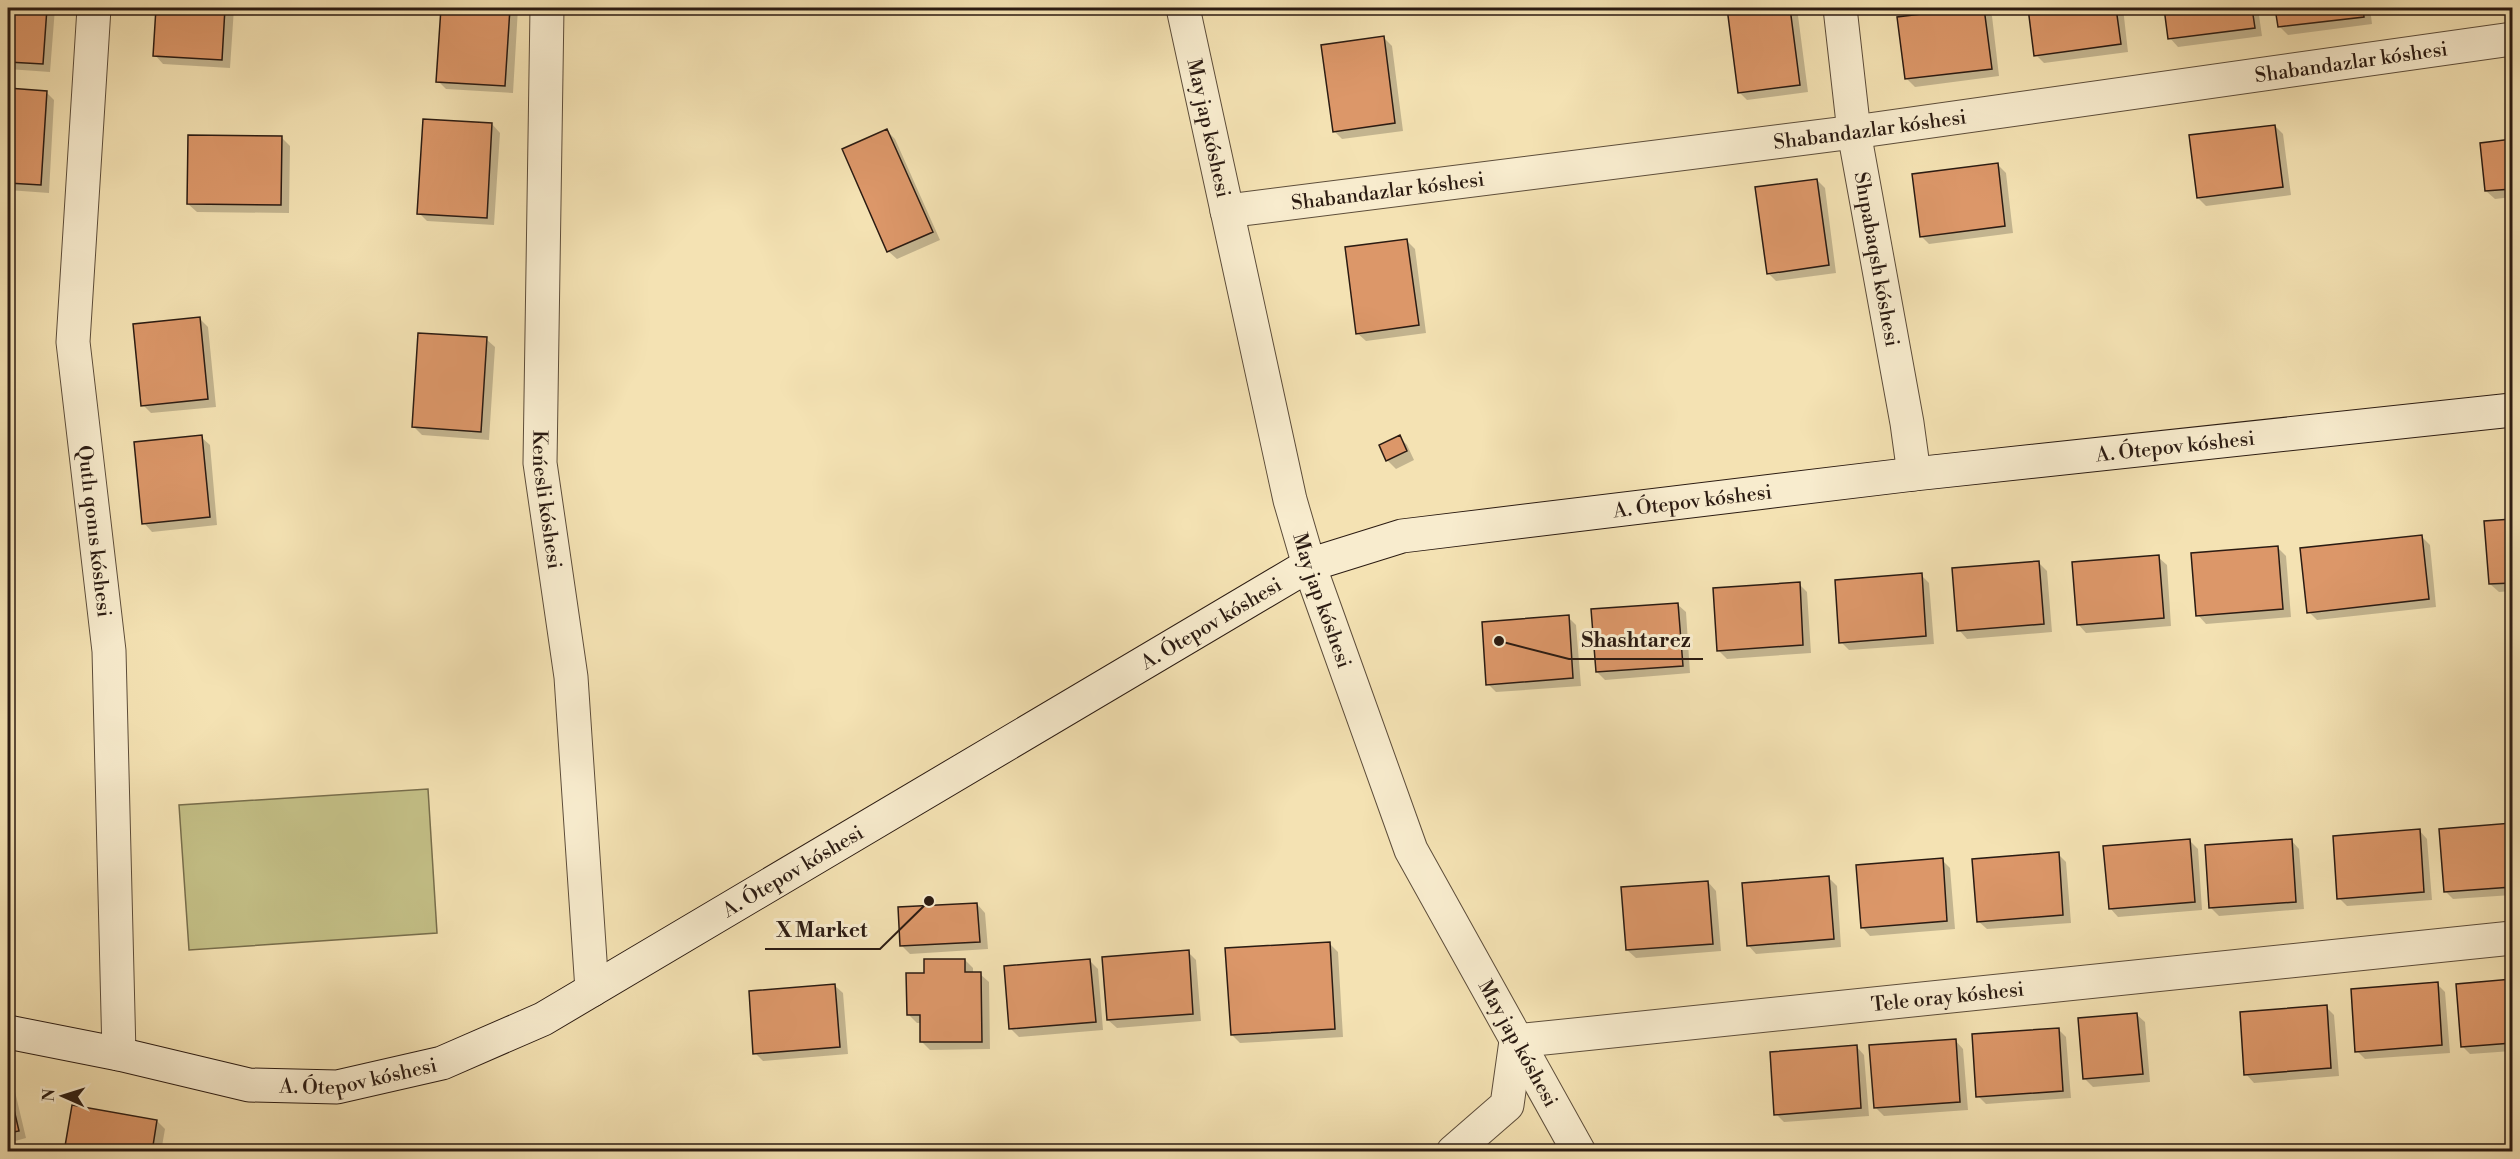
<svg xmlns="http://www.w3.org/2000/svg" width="2520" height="1159" font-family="'Libre Bodoni',serif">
<rect width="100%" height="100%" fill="#f4e2b3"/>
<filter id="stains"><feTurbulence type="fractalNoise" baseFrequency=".00333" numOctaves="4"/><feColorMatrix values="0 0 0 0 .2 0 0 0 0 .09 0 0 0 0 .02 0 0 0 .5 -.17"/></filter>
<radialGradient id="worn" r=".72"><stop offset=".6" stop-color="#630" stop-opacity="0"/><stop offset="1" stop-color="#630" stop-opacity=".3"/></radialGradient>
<path fill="#c4c087" stroke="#786e4c" stroke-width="1.5" d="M428 789 437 933 189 950 179 805Z"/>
<path fill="#0003" d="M8 8H55L50 72 8 69Z
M158 8H234L230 68 163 64 155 55Z
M443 8H518L513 93 446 89 438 81Z
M1322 8H1349L1325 11Z
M1728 8H1797L1808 92 1747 100 1739 92Z
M1983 8 1992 16 1999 76 1915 87 1907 79 1899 18Z
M2030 8H2123L2128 52 2044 63 2036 55Z
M2166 8H2258L2262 36 2178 47 2170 38Z
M2277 8H2370L2372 24 2288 35 2279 26Z
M1384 38 1392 46 1403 131 1342 139 1334 131Z
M8 90 46 92 54 100 49 193 8 190Z
M492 124 500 133 494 225 427 221 419 213Z
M2275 126 2283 134 2291 195 2206 206 2198 198Z
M887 131 895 139 940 240 897 259 888 251Z
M282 138 290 146 289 213 197 212 188 204Z
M2512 141V197L2495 199 2486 191 2481 144Z
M1998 165 2006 173 2013 233 1929 244 1921 236Z
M1817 180 1825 188 1836 273 1776 281 1768 273Z
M1407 241 1415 249 1426 333 1366 341 1357 333Z
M200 319 208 327 216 407 151 413 143 405Z
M486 339 495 347 489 440 422 435 414 427Z
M201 437 210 445 217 525 152 532 144 523Z
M1399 437 1407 445 1414 460 1396 469 1388 461 1381 446Z
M2512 520V591L2499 592 2490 584 2486 522Z
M8 530 11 561H8Z
M2421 536 2430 545 2436 607 2317 620 2309 612Z
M2278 548 2286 556 2291 617 2206 624 2198 615Z
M2158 557 2167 565 2171 626 2086 633 2078 624Z
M2039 563 2047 571 2052 632 1967 639 1959 630Z
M1921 575 1929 583 1934 644 1849 650 1841 642Z
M1799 584 1807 592 1811 653 1727 659 1719 651Z
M1677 604 1686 612 1690 673 1605 680 1597 672Z
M1568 617 1576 625 1581 686 1496 692 1488 684Z
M2512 825V895L2453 899 2445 891 2441 830Z
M2419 830 2427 839 2432 900 2347 906 2339 898Z
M2291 840 2299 849 2304 909 2219 916 2211 908Z
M2190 841 2198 849 2202 910 2118 917 2110 908Z
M2058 854 2066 862 2071 923 1987 929 1978 921Z
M1942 860 1950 868 1955 929 1870 936 1862 927Z
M1829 878 1837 886 1841 947 1756 954 1748 945Z
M1708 882 1716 891 1721 951 1636 958 1627 950Z
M977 904 985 913 988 949 910 954 902 946Z
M1329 943 1338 952 1343 1037 1240 1043 1232 1035Z
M1188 952 1196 960 1201 1021 1117 1028 1108 1020Z
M965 960 973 968V974H980L989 982 990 1049 930 1050 922 1042V1023H917L909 1015 926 975Z
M1090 961 1098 969 1103 1030 1019 1037 1011 1029Z
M2512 981V1051L2470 1054 2462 1046 2458 985Z
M2437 984 2445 992 2450 1053 2365 1059 2357 1051Z
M834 985 843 993 848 1054 763 1061 755 1053Z
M2326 1007 2334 1015 2339 1076 2254 1083 2246 1074Z
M2136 1014 2145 1022 2150 1082 2093 1087 2085 1079Z
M2058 1029 2066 1037 2071 1098 1986 1104 1978 1096Z
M1955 1040 1963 1049 1968 1110 1884 1116 1875 1107Z
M1856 1046 1864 1055 1869 1116 1784 1122 1776 1114Z
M8 1075 12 1079 26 1138 8 1143Z
M157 1121 165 1129 161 1152H65Z"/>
<path fill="#dc9769" stroke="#2b1b12" stroke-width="1.5" d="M8 8H47L43 64 8 62Z
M156 8H225L222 60 153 56Z
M441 8H510L505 86 436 82Z
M1727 8H1790L1800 85 1738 93Z
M1971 8H1984L1992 69 1905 79 1897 17Z
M2028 8H2116L2121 44 2034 56Z
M2164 8H2252L2255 28 2168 39Z
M2275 8H2363L2364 17 2278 27Z
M1384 36 1395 123 1333 132 1321 45Z
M8 88 47 91 41 185 8 183Z
M423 119 492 123 487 218 417 214Z
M2275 125 2283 187 2197 198 2189 135Z
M887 129 933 232 887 252 842 149Z
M188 135 282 136 281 205 187 204Z
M2512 139V189L2485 191 2480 143Z
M1998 163 2005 226 1920 237 1912 174Z
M1817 179 1829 265 1767 274 1755 187Z
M1407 239 1419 325 1356 334 1345 247Z
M200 317 208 399 141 406 133 324Z
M418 333 487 337 481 432 412 427Z
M202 435 210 517 142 524 134 442Z
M1400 435 1407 451 1386 461 1379 445Z
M2512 519V583L2489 584 2484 521Z
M2422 535 2429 599 2307 613 2300 548Z
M2278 546 2283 609 2196 616 2191 553Z
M2159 555 2164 618 2077 625 2072 562Z
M2039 561 2044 624 1957 631 1952 568Z
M1922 573 1926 636 1839 643 1835 580Z
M1800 582 1803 645 1717 651 1713 588Z
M1678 603 1683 666 1596 672 1591 609Z
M1569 615 1573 678 1486 685 1482 622Z
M2512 823V887L2444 892 2439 829Z
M2420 829 2424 892 2337 899 2333 836Z
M2190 839 2195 902 2109 909 2103 846Z
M2292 839 2296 902 2209 908 2205 845Z
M2059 852 2063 915 1977 922 1972 859Z
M1943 858 1947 921 1861 928 1856 865Z
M1829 876 1834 939 1747 946 1742 883Z
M1708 881 1713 944 1626 950 1621 887Z
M977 903 980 942 900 946 898 907Z
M1330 942 1335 1029 1231 1035 1225 948Z
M1189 950 1193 1014 1107 1020 1102 957Z
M924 959H965V972H981L982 1042H920V1015H907L906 973H924Z
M1090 959 1096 1022 1009 1029 1004 966Z
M2512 979V1043L2461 1047 2456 984Z
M2438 982 2442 1045 2355 1052 2351 989Z
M835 984 840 1047 753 1054 749 991Z
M2327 1005 2331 1068 2244 1075 2240 1012Z
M2137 1013 2143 1074 2083 1079 2078 1018Z
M2059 1028 2063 1091 1976 1097 1972 1034Z
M1956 1039 1960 1102 1874 1108 1869 1045Z
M1857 1045 1861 1108 1774 1115 1770 1052Z
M8 1084 19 1131 8 1133Z
M72 1105 157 1120 152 1152H64Z"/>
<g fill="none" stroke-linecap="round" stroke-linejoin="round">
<defs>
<g id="street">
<path id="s1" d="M94 8 73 342 109 651 119 1054"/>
<path id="s2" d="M547 8 540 463 571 677 592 990"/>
<path id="s3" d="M1183 8 1290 500 1309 565 1411 850 1579 1152"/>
<path id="s4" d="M1840 8 1854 132 1907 423 1914 474"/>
<path id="s5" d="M1227 211 1854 132 2512 39"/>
<path id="s6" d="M1453 1152 1507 1105 1516 1041 2512 938"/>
</g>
<g id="secondary">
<path id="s7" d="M8 1032 119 1054 249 1085 337 1087 442 1063 543 1019 1309 565 1402 536 1914 474 2512 410"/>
</g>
</defs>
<use href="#street" stroke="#5d4d3a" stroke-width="35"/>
<use href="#secondary" stroke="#2b1b12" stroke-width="35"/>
<use href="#street" stroke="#f8ecce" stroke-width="33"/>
<use href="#secondary" stroke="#f8ecce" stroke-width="33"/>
</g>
<g text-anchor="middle" stroke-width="6" stroke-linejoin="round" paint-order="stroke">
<g font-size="20" fill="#2b1b12" stroke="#f8ecce">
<text dy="7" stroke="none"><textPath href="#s5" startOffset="1134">Shabandazlar kóshesi</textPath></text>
<text dy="7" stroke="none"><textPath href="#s3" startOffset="123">May jap kóshesi</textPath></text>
<text dy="7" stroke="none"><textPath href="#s5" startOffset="648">Shabandazlar kóshesi</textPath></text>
<text dy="7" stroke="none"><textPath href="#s5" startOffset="162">Shabandazlar kóshesi</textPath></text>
<text dy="7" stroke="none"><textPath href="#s4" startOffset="254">Shıpabaqsh kóshesi</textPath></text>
<text dy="7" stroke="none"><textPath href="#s7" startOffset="2319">A. Ótepov kóshesi</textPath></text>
<text dy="7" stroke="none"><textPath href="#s2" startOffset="492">Keńesli kóshesi</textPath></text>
<text dy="7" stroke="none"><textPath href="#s7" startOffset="1833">A. Ótepov kóshesi</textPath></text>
<text dy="7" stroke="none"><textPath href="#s1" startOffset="525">Qutlı qonıs kóshesi</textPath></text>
<text dy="7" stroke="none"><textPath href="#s3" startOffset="609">May jap kóshesi</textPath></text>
<text dy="7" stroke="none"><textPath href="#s7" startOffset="1329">A. Ótepov kóshesi</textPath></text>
<text dy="7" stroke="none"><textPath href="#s7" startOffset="843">A. Ótepov kóshesi</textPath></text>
<text dy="7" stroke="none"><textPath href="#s6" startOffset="570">Tele oray kóshesi</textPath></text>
<text dy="7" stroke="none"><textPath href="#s3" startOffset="1095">May jap kóshesi</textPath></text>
<text dy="7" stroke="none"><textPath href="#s7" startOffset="357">A. Ótepov kóshesi</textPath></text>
</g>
</g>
<path fill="none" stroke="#2b1b12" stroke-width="2" d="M1499 641L1569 659H1703M929 901L880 949H765"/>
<g fill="#2b1b12" stroke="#f8ecce" stroke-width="2">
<circle cx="1499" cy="641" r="6"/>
<circle cx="929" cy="901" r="6"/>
</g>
<g font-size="21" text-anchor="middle" font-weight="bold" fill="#2b1b12" stroke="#f8ecce" stroke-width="6" stroke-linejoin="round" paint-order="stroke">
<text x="1636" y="647">Shashtarez</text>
<text x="822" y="937">X Market</text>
</g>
<rect width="2520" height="1159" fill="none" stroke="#f4e2b3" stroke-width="30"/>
<rect x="9" y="9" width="2502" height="1141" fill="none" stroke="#2b1b12" stroke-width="3"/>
<rect x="15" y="15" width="2490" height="1129" fill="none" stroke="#2b1b12" stroke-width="1.5"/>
<g transform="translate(63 1096) rotate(273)" stroke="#f8ecce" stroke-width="4.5" paint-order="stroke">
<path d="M0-4.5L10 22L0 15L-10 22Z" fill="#2b1b12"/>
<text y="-9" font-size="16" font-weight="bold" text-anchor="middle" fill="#2b1b12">N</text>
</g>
<rect width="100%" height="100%" filter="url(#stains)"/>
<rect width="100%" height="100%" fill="url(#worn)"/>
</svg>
